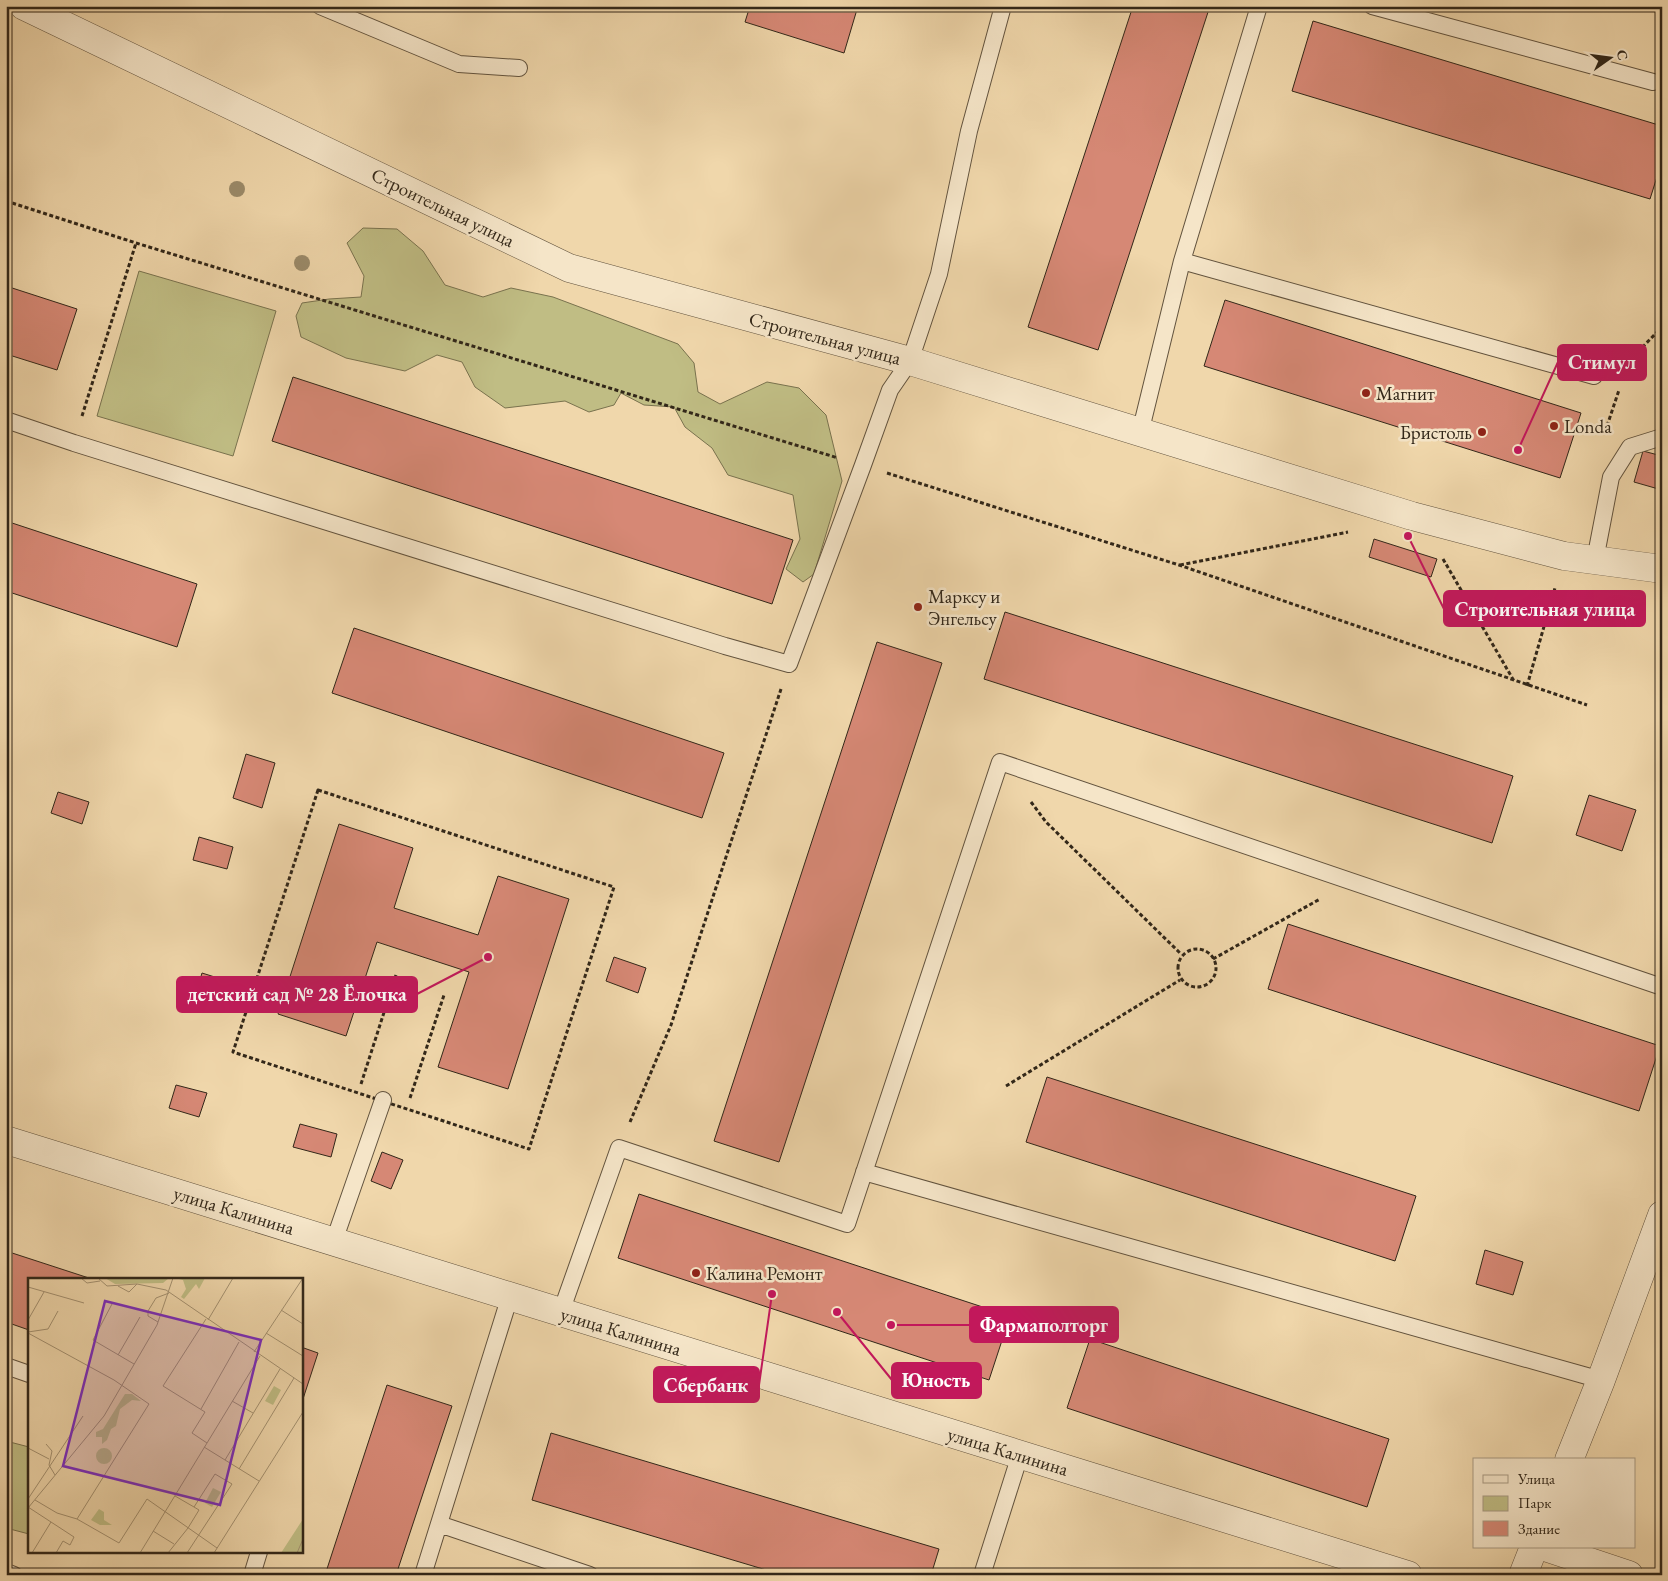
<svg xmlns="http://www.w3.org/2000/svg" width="1668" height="1581" font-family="'EB Garamond',serif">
<rect width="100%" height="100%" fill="#f0d7ab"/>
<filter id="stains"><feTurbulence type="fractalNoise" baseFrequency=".004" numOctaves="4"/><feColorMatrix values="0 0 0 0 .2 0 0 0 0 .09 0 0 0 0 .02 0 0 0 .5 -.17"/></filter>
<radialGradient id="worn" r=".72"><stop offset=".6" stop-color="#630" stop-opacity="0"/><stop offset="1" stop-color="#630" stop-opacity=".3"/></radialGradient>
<path fill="#c0bd84" stroke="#79724e" d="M363 228 397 229 423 251 445 285 483 297 511 288 553 297 678 344 694 363 698 392 720 404 767 382 799 388 826 415 842 481 814 574 803 582 786 569 800 539 793 495 728 475 712 448 685 427 674 407 644 405 621 393 614 405 589 412 565 401 505 408 475 387 462 362 437 355 405 371 346 358 301 337 296 316 302 303 329 299 361 297 364 276 347 243Z
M139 271 276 311 233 456 97 416Z
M6 1441 29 1447V1534L6 1528Z"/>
<path fill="#d68875" stroke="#322719" d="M750 6H858L844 53 745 22Z
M1133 6H1210L1098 350 1028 327Z
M1313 21 1662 126V161L1650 199 1292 91Z
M6 286 77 309 57 370 6 354Z
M1225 300 1581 413 1560 478 1204 366Z
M293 377 793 540 772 604 272 441Z
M1643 451 1662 456V490L1634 482Z
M6 521 197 584 177 647 6 591Z
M1374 539 1437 559 1431 577 1369 557Z
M1005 612 1513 776 1492 843 984 679Z
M354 628 724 753 702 818 332 693Z
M877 642 942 663 779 1162 714 1141Z
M246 754 275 763 262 808 233 798Z
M58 792 89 802 82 824 51 813Z
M1589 795 1636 810 1622 851 1576 835Z
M339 824 413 848 394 908 478 935 498 876 569 899 508 1089 438 1067 469 972 377 942 346 1036 278 1014Z
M199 837 233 847 227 869 193 860Z
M1288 924 1660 1046 1639 1111 1268 989Z
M614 957 646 968 638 993 606 981Z
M202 973 237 984 230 1007 195 996Z
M1047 1077 1416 1196 1395 1261 1026 1142Z
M176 1085 207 1093 199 1117 169 1108Z
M300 1124 337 1134 331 1157 293 1147Z
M382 1152 403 1160 391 1189 371 1181Z
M639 1194 1010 1316 989 1380 618 1258Z
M1485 1250 1523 1262 1513 1295 1476 1284Z
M6 1251 95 1280H29V1330L6 1322Z
M1090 1339 1389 1439 1367 1507 1067 1408Z
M301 1347 318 1353 301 1405Z
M387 1385 452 1406 396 1575H325Z
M551 1433 939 1549 931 1575H783L532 1500Z"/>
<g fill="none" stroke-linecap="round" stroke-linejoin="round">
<defs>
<path id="service" d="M320 6 459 64 519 68
M1372 6 1653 82
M1182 261 1594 376
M6 420 74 443 725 646 789 664 863 465 890 390 910 361 939 274 969 131 1003 6
M1140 433 1182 261 1259 6
M1595 560 1611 477 1630 447 1662 437
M864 1172 1601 1380
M334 1241 383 1100
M561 1312 619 1148 847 1224 1000 762 1662 987
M6 1366 29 1374
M439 1524 590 1575
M6 1572 14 1575
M252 1575 259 1552
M423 1575 510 1296
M982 1575 1020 1455"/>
<path id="minor" d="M6 1140 1408 1575
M1545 1547 1629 1575"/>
<path id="tertiary" d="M24 6 569 268 910 361 1412 516 1564 556 1662 569
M1569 1460 1601 1380 1662 1215
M1523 1575 1534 1547"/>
</defs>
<use href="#service" stroke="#62533e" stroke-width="18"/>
<use href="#minor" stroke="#62533e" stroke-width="29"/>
<use href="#tertiary" stroke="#62533e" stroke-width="29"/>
<path stroke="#322719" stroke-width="3" stroke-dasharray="4 2.5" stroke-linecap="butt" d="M6 201 136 243 838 458
M1623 380 1629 361 1662 327
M82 416 136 243
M1605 432 1619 390
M887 473 1179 565 1587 705
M1443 559 1514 681
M1180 565 1348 532
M1527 686 1555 588
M318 790 614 887 529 1149 233 1052Z
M1031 802 1046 822 1181 954
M1178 968a19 19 0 1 1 38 0a19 19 0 1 1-38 0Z
M1213 959 1320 899
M361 1084 396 975
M1006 1086 1180 980
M410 1098 444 995
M630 1122 671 1025 781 689"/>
<use href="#service" stroke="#f5e5c8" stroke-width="16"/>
<use href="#minor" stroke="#f5e5c8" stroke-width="28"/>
<use href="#tertiary" stroke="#f5e5c8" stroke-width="28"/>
</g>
<g fill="#9b8b6a">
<circle cx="237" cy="189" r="8"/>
<circle cx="302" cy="263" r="8"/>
</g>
<g fill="#8f2418" stroke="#f5e5c8" stroke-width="2">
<circle cx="1366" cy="393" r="5"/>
<circle cx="1554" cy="426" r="5"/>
<circle cx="1482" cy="432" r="5"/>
<circle cx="918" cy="607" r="5"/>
<circle cx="696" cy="1273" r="5"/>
</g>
<g text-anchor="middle" stroke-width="5" stroke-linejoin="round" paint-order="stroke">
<g font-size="19" fill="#322719" stroke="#f5e5c8">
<text transform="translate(443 207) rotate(26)" y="7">Строительная улица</text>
<text transform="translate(825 338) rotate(15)" y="7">Строительная улица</text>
<text transform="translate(234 1210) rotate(17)" y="7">улица Калинина</text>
<text transform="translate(621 1331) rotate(17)" y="7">улица Калинина</text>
<text transform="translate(1008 1451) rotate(17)" y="7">улица Калинина</text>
</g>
<g font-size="19" fill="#322719" stroke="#f5e5c8" text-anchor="start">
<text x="1376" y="400">Магнит</text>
<text x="1564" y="433">Londa</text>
<text x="1472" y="439" text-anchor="end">Бристоль</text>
<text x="928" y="603">Марксу и<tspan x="928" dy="22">Энгельсу</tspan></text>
<text x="706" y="1280">Калина Ремонт</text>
</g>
</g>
<g transform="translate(28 1278)">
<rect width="275" height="275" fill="#f0d7ab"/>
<path d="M77 0H141L135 5 87 6ZM147 0H177L171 11 168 6 156 21 153 19 158 11 155 2ZM246 108 253 112 245 127 237 123ZM97 116H104L113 123 104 122 92 131 88 148 83 151 79 162 74 166V159H68V154L75 151ZM68 178a8 8 0 1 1 16 0a8 8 0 1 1-16 0ZM185 210 193 214 184 229 177 225ZM71 231 76 234V242L84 247H72L63 242ZM275 241V275H253Z" fill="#c0bd84"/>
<path fill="none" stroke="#a49171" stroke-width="1" d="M53 0 59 5 72 3M70 0 79 8 109 6 138 12 275 106M90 8 101 14 109 6M0 9 56 25M84 26 65 62 106 86M253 32 275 46M178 41 135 108 177 134 164 155 179 165M0 42 16 14M180 42 205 0M130 44 120 38V33L128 20 141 15M0 54 20 51 30 33M0 55 86 102 121 126 49 241 29 235 7 222M238 55 275 78M226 74 275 0M90 77 112 39M204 123 225 135M173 131 211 64M18 166 24 173 21 187 27 197M176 169 231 203M0 170 21 181M197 182 252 91M211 191 266 100M147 218 166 229M0 221 55 138M0 229 46 259 42 267 35 263 28 275M0 230 76 138 129 47 145 0M49 241 91 265 119 221 189 270M125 253 146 266M4 275 23 244M112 275 232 78M140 275 160 250 171 232 166 229 187 196 204 206 159 275M186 275 275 134M269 275 275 261"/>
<path fill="#7b2cbf" fill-opacity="0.15" stroke="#7b2cbf" stroke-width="2.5" d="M77 23 233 62 192 227 35 188Z"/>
<rect width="275" height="275" fill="none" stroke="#322719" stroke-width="2.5"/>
</g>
<path fill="none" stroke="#c2185b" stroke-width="2" d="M1518 450L1558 362M1408 536L1444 609M488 957L417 994M891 1325L970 1325M837 1312L892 1380M772 1294L759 1385"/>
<g fill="#c2185b" stroke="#f5e5c8" stroke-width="2">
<circle cx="1518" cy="450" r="5"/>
<circle cx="1408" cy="536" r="5"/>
<circle cx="488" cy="957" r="5"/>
<circle cx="891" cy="1325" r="5"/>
<circle cx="837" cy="1312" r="5"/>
<circle cx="772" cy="1294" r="5"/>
</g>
<g fill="#c2185b" stroke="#c2185b" stroke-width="2">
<rect x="1558" y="345" width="88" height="35" rx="5"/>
<rect x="1444" y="591" width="201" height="35" rx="5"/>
<rect x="177" y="977" width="240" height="35" rx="5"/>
<rect x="970" y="1307" width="148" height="35" rx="5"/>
<rect x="892" y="1363" width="89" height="35" rx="5"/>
<rect x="654" y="1367" width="105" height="35" rx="5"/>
</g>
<g font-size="20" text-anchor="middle" font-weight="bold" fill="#fff">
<text x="1602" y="369">Стимул</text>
<text x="1545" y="616">Строительная улица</text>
<text x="297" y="1001">детский сад № 28 Ёлочка</text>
<text x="1044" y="1332">Фармаполторг</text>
<text x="936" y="1387">Юность</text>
<text x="706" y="1392">Сбербанк</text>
</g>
<rect width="1668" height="1581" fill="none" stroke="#f0d7ab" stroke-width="25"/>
<rect x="8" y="8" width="1653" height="1566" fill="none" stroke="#322719" stroke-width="2.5"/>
<rect x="12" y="12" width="1643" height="1556" fill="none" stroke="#322719"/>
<rect x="1473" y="1458" width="162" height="90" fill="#f5e5c8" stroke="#a79982"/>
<rect x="1483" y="1475" width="25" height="8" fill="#f5e5c8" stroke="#a79982"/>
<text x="1518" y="1484" font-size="15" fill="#322719">Улица</text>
<rect x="1483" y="1496" width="25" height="15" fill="#c0bd84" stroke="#a79982"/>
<text x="1518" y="1508" font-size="15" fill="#322719">Парк</text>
<rect x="1483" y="1521" width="25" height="15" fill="#d68875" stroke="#a79982"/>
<text x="1518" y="1534" font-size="15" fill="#322719">Здание</text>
<g transform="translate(1610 58) rotate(76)" stroke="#f5e5c8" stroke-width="4" paint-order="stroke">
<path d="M0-4L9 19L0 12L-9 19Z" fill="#322719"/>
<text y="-8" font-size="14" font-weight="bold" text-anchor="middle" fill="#322719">С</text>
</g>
<rect width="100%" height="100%" filter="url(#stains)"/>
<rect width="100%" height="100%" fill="url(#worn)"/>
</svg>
